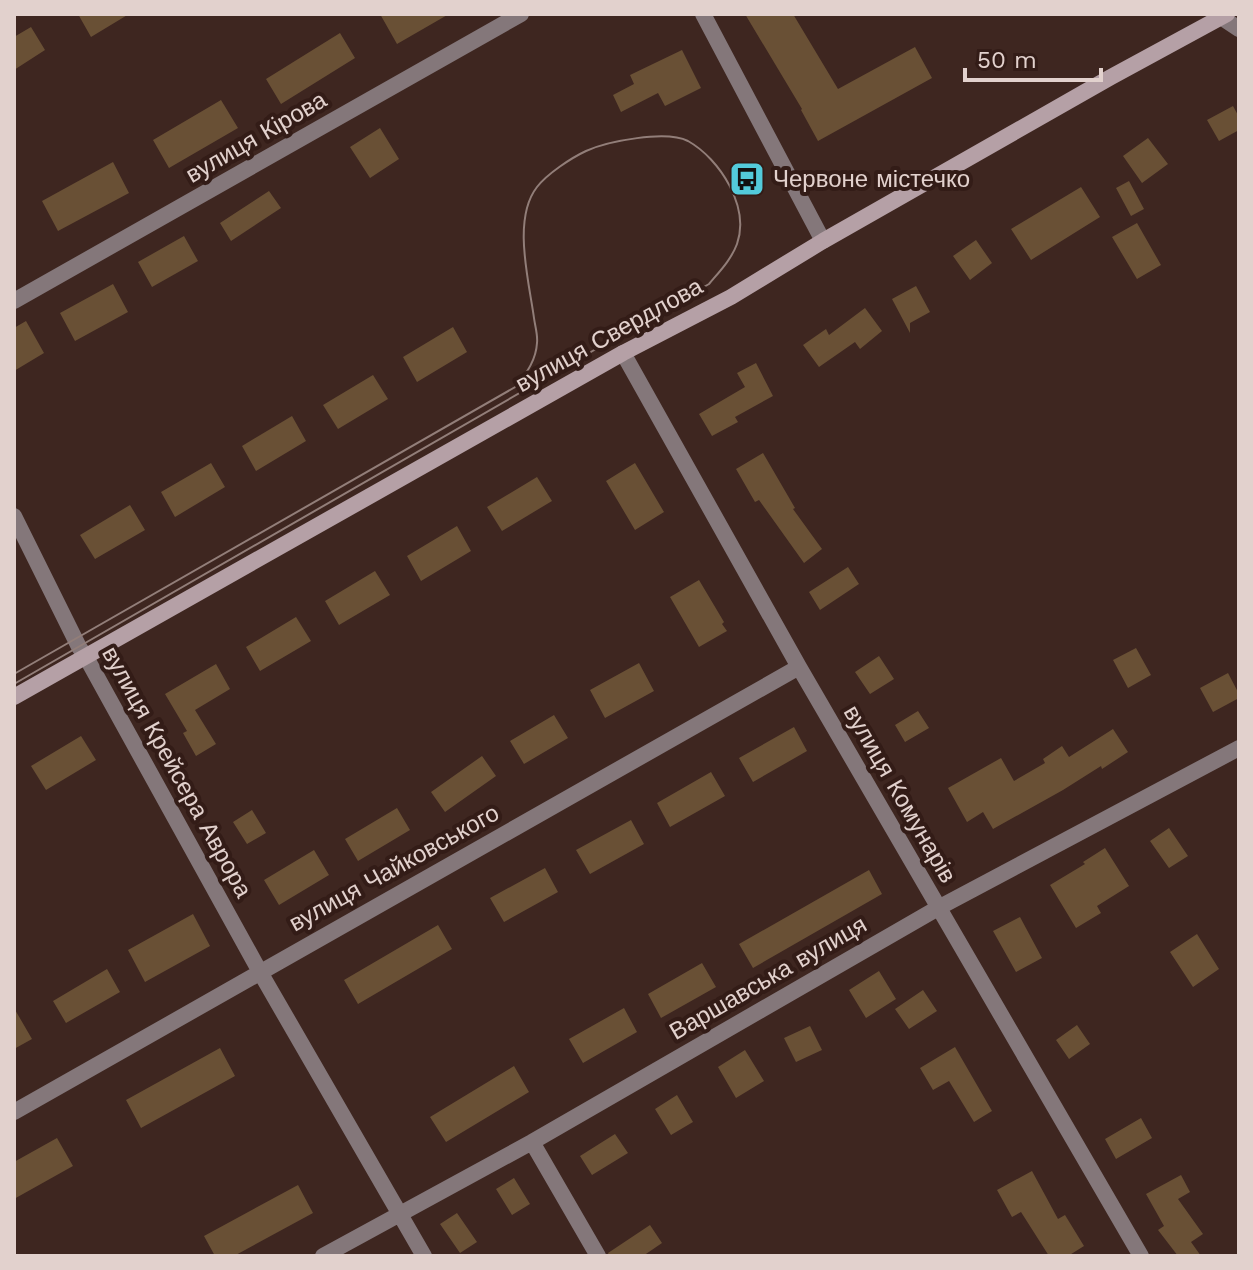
<svg xmlns="http://www.w3.org/2000/svg" width="1253" height="1270" font-family="'Work Sans',sans-serif">
<rect width="100%" height="100%" fill="#3e2620"/>
<path fill="#695035" d="M78 14H129L91 37Z
M380 14H449L397 44Z
M745 14H793L838 89 915 47 932 78 818 141 801 110 802 109Z
M31 27 45 50 14 70V37Z
M340 33 355 58 281 104 266 79Z
M682 50 701 88 665 106 658 93 621 112 613 95 634 84 630 75Z
M221 100 238 128 169 168 153 140Z
M1233 106 1239 117V130L1219 141 1207 120Z
M380 128 399 159 370 178 350 147Z
M1148 138 1168 164 1142 183 1123 156Z
M113 162 129 193 58 231 42 201Z
M1129 181 1144 209 1131 216 1116 188Z
M1081 187 1100 217 1031 260 1011 229Z
M269 191 281 208 231 241 220 223Z
M1137 223 1161 265 1137 279 1112 237Z
M184 236 198 261 152 287 138 262Z
M976 240 992 263 970 280 953 256Z
M113 284 128 312 75 341 60 313Z
M916 286 930 312 910 323V333L892 299Z
M865 308 882 331 860 349 855 342 819 367 803 345 826 329 829 335Z
M26 321 44 353 14 371V328Z
M453 327 467 352 417 382 403 357Z
M756 363 773 396 735 417 738 422 712 436 699 414 745 387 737 373Z
M373 375 388 399 338 429 323 405Z
M292 416 306 441 256 471 242 446Z
M763 453 795 508 793 509 822 549 804 563 759 500 755 502 736 469Z
M211 463 225 487 175 517 161 492Z
M635 463 664 512 635 530 606 481Z
M537 477 552 501 502 531 487 507Z
M130 505 145 530 95 559 80 535Z
M457 526 471 551 421 581 407 556Z
M848 567 859 584 820 610 809 592Z
M375 571 390 595 339 625 325 601Z
M699 580 724 622 722 624 727 631 699 647 670 597Z
M296 617 311 641 260 671 246 647Z
M1136 648 1151 675 1128 688 1113 660Z
M879 656 894 679 870 694 855 672Z
M639 663 654 691 605 718 590 690Z
M216 664 230 689 195 710 216 744 196 756 183 733 187 731 165 694Z
M1228 673 1239 694V698L1213 712 1200 688Z
M918 711 929 728 905 742 895 725Z
M554 715 568 738 524 764 510 741Z
M794 727 807 751 753 782 739 758Z
M1113 729 1128 752 1102 769 1101 766 1063 790 993 829 983 812 967 822 948 788 1001 758 1014 781 1045 763 1043 759 1062 746 1069 757Z
M81 736 96 760 46 790 31 766Z
M482 756 496 776 445 812 431 792Z
M711 772 725 796 670 827 657 803Z
M397 808 410 830 358 861 345 839Z
M252 810 266 833 247 844 233 822Z
M631 820 644 844 590 874 576 850Z
M1169 828 1188 856 1169 868 1150 841Z
M1105 848 1129 886 1097 906 1101 913 1076 928 1050 885 1085 864 1083 862Z
M314 850 329 875 279 905 264 880Z
M545 868 558 892 504 922 490 898Z
M869 870 882 894 753 968 739 944Z
M193 914 210 946 145 982 128 950Z
M1020 917 1042 958 1016 972 993 931Z
M438 925 452 949 358 1004 344 980Z
M1197 934 1219 969 1193 987 1170 952Z
M702 963 716 987 661 1018 648 994Z
M107 969 120 992 66 1023 53 1001Z
M879 971 896 999 866 1018 849 990Z
M923 990 937 1011 909 1029 895 1009Z
M14 1008 32 1039 14 1049Z
M624 1008 637 1032 583 1063 569 1039Z
M1077 1025 1090 1044 1069 1059 1056 1040Z
M810 1026 822 1050 796 1062 784 1038Z
M955 1047 992 1111 974 1122 949 1081 933 1090 920 1068Z
M220 1048 235 1076 141 1128 126 1100Z
M745 1050 764 1081 736 1098 718 1067Z
M514 1066 529 1092 446 1142 430 1117Z
M677 1095 693 1122 671 1135 655 1109Z
M1141 1118 1152 1138 1116 1159 1105 1139Z
M615 1134 628 1153 592 1175 580 1156Z
M57 1138 73 1166 14 1199V1162Z
M1032 1171 1058 1219 1065 1215 1084 1246 1068 1256H1049L1021 1212 1012 1217 997 1190Z
M1181 1175 1190 1192 1178 1199 1203 1234 1191 1242 1201 1256H1178L1158 1230 1164 1226 1146 1194Z
M514 1178 530 1204 512 1215 496 1189Z
M298 1185 313 1213 234 1256H215L204 1236Z
M457 1213 477 1242 460 1253 440 1224Z
M650 1225 662 1243 643 1256H609L608 1253Z"/>
<g fill="none" stroke-linecap="round" stroke-linejoin="round">
<path stroke="#84777a" stroke-width="16" d="M703 14 823 241
M1221 17 1239 29
M14 301 521 14
M623 353 799 667 1141 1256
M14 516 79 647 86 657 260 972 424 1256
M14 1112 799 667
M532 1142 598 1256
M323 1256 532 1142 938 908 1239 748"/>
<path stroke="#b5a0a6" stroke-width="16" d="M14 697 623 353 731 297 823 241 1111 77 1227 14"/>
<path stroke="#927e79" stroke-width="2" d="M14 674 517 386C527 372 536 360 537 343 538 335 535 326 534 318 529 281 512 219 537 187 547 174 571 158 586 151 608 141 666 130 688 141 720 159 750 207 737 244 731 260 719 272 709 284L14 684"/>
</g>
<defs>
<symbol id="bus-square" viewBox="-11 -11 22 22"><rect x="-9" y="-9" width="18" height="18" rx="4" fill="#53cbdb" stroke="#331c17"/><path d="M-5-6H5V4H4V6H2V4H-2V6H-4V4H-5ZM-3.5-4V0h7V-4ZM-3.5 1.2v1.5H-2V1.2ZM2 1.2v1.5H3.5V1.2Z" fill="#111"/></symbol>
</defs>
<g fill-rule="evenodd">
<use href="#bus-square" x="727" y="159" width="40" height="40"/>
</g>
<g text-anchor="middle" stroke-width="8" stroke-linejoin="round" paint-order="stroke">
<g font-size="24" fill="#e2d1cd" stroke="#331c17">
<text transform="translate(256 137) rotate(-30)" y="8">вулиця Кірова</text>
<text transform="translate(609 335) rotate(-29)" y="8">вулиця Свердлова</text>
<text transform="translate(177 772) rotate(61)" y="8">вулиця Крейсера Аврора</text>
<text transform="translate(900 794) rotate(60)" y="8">вулиця Комунарів</text>
<text transform="translate(394 868) rotate(-29)" y="8">вулиця Чайковського</text>
<text transform="translate(768 978) rotate(-30)" y="8">Варшавська вулиця</text>
</g>
<g font-size="24" fill="#e2d1cd" stroke="#331c17" text-anchor="start">
<text x="773" y="187">Червоне містечко</text>
</g>
</g>
<rect width="1253" height="1270" fill="none" stroke="#e2d1cd" stroke-width="32"/>
<path d="M965 68v12h136v-12" fill="none" stroke="#e2d1cd" stroke-width="4"/>
<text x="977" y="68" font-size="24" fill="#e2d1cd" stroke="#331c17" stroke-width="6" paint-order="stroke">50 m</text>
</svg>
